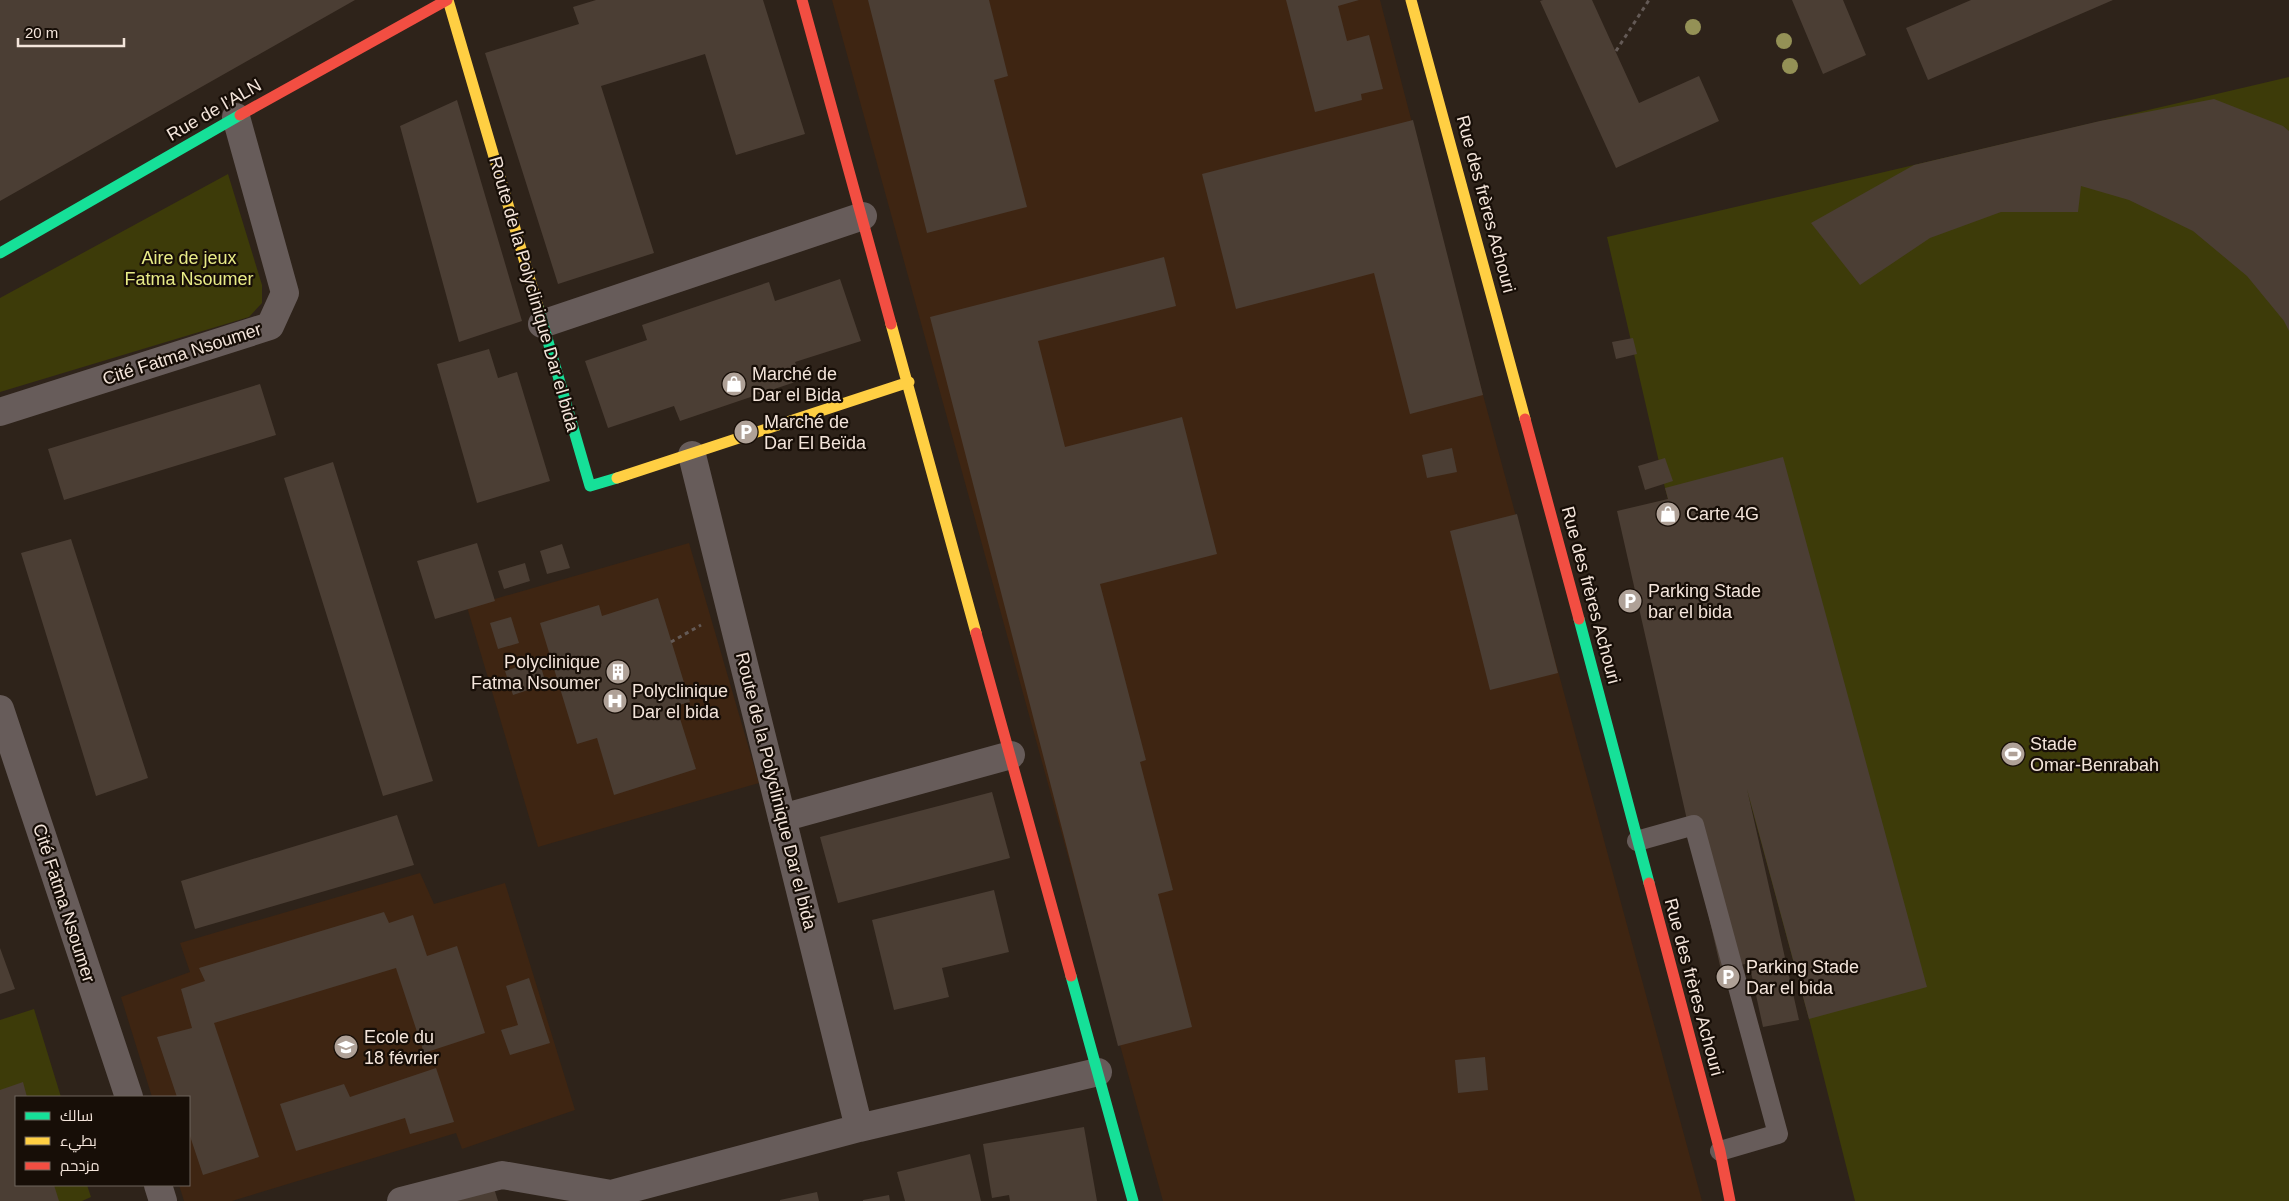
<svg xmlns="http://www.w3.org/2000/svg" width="2289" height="1201" font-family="Helvetica,Cairo,sans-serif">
<rect width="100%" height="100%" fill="#2e231a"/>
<path fill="#3e2512" d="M832 0H1380L1483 395 1702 1201H1163Z
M689 543 759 783 538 847 467 607Z
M420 873 434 904 505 883 575 1110 462 1149 456 1133 232 1201H184L179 1185H189V1097H152L121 997 190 972 180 943Z"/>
<path fill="#3d3b09" d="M2289 77V1201H1855L1809 1019 1665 488 1607 237Z
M228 174 262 285V303L249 317 0 392V298Z
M34 1009 61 1097H16V1185H87L91 1197 82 1201H0V1020Z"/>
<path fill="#4b3e34" d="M0 0H355L0 201Z
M596 0H763L805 134 736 155 705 54 601 86 654 253 558 284 485 53 579 24 573 7Z
M868 0H989L1008 76 994 80 1027 207 927 233Z
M1286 0H1359L1338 6 1347 41 1369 35 1383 89 1361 94 1362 100 1315 112Z
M1543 0H1592L1639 103 1699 76 1719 121 1616 168 1540 1Z
M1792 0H1843L1866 55 1823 74Z
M1971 0H2113L1928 80 1906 28Z
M2214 99 2283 126 2289 131V331L2284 321 2247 276 2193 231 2129 200 2081 186 2078 212H2001L1930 238 1860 285 1811 223 1914 165 2100 121Z
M457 100 522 321 459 342 400 126Z
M1413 120 1483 395 1410 414 1374 273 1236 309 1202 174Z
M1164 257 1176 306 1038 341 1065 447 1182 417 1217 554 1100 584 1146 760 1140 762 1173 890 1158 894 1192 1027 1118 1046 930 317Z
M840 279 861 341 795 362 801 380 680 421 674 406 608 428 585 361 647 340 642 325 769 282 775 301Z
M1633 338 1637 354 1616 359 1612 342Z
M489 349 498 378 517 372 550 481 477 503 437 364Z
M260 384 276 435 64 500 48 449Z
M1452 448 1457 472 1427 478 1422 455Z
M1783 457 1927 987 1809 1019 1747 789 1799 1020 1763 1027 1749 963 1721 970 1617 511 1668 499 1665 488Z
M1665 458 1673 481 1645 490 1638 466Z
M333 462 433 781 383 796 284 478Z
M1517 514 1558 673 1490 690 1450 531Z
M71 539 148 778 96 796 21 553Z
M477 543 495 601 435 619 417 561Z
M562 544 570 568 547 574 540 551Z
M525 563 530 581 504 589 498 571Z
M658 598 690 702 676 706 696 769 614 795 597 738 577 744 540 623 599 605 602 616Z
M511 617 519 643 498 649 490 623Z
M539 660 546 684 513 695 505 671Z
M992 792 1010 858 838 903 820 837Z
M397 815 414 865 195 929 181 881Z
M994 890 1009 952 942 968 949 997 894 1010 872 920Z
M384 912 389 923 413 915 427 956 457 946 485 1033 424 1053 396 968 214 1023 259 1157 203 1175 189 1133V1097H177L157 1037 192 1028 181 989 205 981 199 968Z
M0 948 15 989 0 994Z
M529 978 550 1043 510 1055 501 1030 518 1025 506 986Z
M1485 1057 1488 1090 1458 1093 1455 1060Z
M436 1068 454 1122 410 1134 405 1118 296 1151 280 1104 344 1084 350 1097Z
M23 1082 27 1097H16V1185H54L59 1201H0V1090Z
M1084 1127 1097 1201H1010L1009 1195 992 1198 983 1144Z
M970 1154 981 1201H905L897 1172Z
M493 1185 498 1201H441Z
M817 1192 819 1201H780V1200Z
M889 1195 890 1201H863V1200Z"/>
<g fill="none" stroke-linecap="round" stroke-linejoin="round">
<path stroke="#645a56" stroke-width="3" stroke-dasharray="4 4" stroke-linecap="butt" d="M1616 51 1649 0
M671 642 701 625"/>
<path stroke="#675c5a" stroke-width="20" d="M1637 841 1694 825 1778 1134 1720 1151"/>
<path stroke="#675c5a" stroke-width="28" d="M542 324 863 216
M0 412 270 326 285 293 236 117
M692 455 859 1128
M0 709 129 1097
M782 818 1011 755
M158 1185 163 1201
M401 1201 502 1175 611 1194
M598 1201 611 1194 859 1128 1098 1072"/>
<path stroke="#16e098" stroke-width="11" d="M0 253 240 115
M538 307 590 486 617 478
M1579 619 1649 883
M1071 976 1133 1201"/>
<path stroke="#ffcf43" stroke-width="11" d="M448 0 538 307
M1411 0 1525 419
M891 324 976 633
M617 478 909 382"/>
<path stroke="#f24e42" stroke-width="11" d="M802 0 891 324
M240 115 447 0
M1525 419 1579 619
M976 633 1071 976
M1649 883 1720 1151 1730 1201"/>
</g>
<g fill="#949156">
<circle cx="1693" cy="27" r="8"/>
<circle cx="1784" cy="41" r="8"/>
<circle cx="1790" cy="66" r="8"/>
</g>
<defs>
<symbol id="shop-disc" viewBox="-11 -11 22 22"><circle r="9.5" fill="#afa197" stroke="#170e07"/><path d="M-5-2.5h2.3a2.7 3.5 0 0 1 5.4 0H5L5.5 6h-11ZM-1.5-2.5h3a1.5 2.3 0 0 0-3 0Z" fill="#fff"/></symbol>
<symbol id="parking-disc" viewBox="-11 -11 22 22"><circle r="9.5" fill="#afa197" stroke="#170e07"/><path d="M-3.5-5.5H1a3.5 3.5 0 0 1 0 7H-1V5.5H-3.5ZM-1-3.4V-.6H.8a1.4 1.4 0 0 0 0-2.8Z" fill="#fff"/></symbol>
<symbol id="building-disc" viewBox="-11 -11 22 22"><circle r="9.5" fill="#afa197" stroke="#170e07"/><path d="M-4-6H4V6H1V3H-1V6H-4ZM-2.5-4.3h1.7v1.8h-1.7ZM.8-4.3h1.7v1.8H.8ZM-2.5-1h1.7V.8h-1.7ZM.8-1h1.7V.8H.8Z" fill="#fff"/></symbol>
<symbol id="hospital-disc" viewBox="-11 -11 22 22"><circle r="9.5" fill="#afa197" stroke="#170e07"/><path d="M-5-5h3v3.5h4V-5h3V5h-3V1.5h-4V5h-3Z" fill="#fff"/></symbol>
<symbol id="stadium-disc" viewBox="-11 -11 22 22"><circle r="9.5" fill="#afa197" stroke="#170e07"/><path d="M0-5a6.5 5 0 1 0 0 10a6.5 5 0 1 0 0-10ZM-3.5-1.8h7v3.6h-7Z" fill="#fff"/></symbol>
<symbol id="school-disc" viewBox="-11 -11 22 22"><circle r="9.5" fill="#afa197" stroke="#170e07"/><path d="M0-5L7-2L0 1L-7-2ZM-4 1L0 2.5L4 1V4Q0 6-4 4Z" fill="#fff"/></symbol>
</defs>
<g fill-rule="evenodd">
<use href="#shop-disc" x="720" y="370" width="28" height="28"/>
<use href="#parking-disc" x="732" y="418" width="28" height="28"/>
<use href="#shop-disc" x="1654" y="500" width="28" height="28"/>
<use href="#parking-disc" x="1616" y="587" width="28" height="28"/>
<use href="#building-disc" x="604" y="658" width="28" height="28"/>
<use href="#hospital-disc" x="601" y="687" width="28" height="28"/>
<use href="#stadium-disc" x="1999" y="740" width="28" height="28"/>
<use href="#parking-disc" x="1714" y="963" width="28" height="28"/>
<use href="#school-disc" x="332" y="1033" width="28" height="28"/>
</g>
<g text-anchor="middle" stroke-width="4.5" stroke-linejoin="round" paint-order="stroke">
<g font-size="18" fill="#f4e5db" stroke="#170e07">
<text transform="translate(214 110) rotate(-30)" y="6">Rue de l'ALN</text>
<text transform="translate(1486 204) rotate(75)" y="6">Rue des frères Achouri</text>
<text transform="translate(534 294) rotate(74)" y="6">Route de la Polyclinique Dar el bida</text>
<text transform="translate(182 354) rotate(-18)" y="6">Cité Fatma Nsoumer</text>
<text transform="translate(1591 595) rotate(75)" y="6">Rue des frères Achouri</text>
<text transform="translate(776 791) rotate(76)" y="6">Route de la Polyclinique Dar el bida</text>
<text transform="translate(64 903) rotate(72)" y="6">Cité Fatma Nsoumer</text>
<text transform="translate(1694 987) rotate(75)" y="6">Rue des frères Achouri</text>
</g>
<g font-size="18" fill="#e8eb87" stroke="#170e07">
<text x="189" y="264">Aire de jeux<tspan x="189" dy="21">Fatma Nsoumer</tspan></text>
</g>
<g font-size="18" fill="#f4e5db" stroke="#170e07" text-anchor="start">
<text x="752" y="380">Marché de<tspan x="752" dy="21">Dar el Bida</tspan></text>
<text x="764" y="428">Marché de<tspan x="764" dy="21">Dar El Beïda</tspan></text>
<text x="1686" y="520">Carte 4G</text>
<text x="1648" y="597">Parking Stade<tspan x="1648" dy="21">bar el bida</tspan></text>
<text x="600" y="668" text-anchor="end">Polyclinique<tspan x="600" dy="21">Fatma Nsoumer</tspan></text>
<text x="632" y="697">Polyclinique<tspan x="632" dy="21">Dar el bida</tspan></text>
<text x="2030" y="750">Stade<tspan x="2030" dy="21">Omar-Benrabah</tspan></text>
<text x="1746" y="973">Parking Stade<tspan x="1746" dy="21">Dar el bida</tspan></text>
<text x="364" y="1043">Ecole du<tspan x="364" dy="21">18 février</tspan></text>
</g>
</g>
<rect x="15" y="1096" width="175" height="90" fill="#170e07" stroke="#6f645c"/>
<rect x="25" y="1112" width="25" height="8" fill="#16e098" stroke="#6f645c"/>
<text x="60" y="1121" font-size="15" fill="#f4e5db">سالك</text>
<rect x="25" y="1137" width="25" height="8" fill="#ffcf43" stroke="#6f645c"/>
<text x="60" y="1146" font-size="15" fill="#f4e5db">بطيء</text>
<rect x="25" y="1162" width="25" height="8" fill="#f24e42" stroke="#6f645c"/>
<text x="60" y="1171" font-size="15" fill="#f4e5db">مزدحم</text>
<path d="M18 38v8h106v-8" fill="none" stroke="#f4e5db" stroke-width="2.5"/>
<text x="25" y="38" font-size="15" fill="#f4e5db" stroke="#170e07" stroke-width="4" paint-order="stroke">20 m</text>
</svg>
